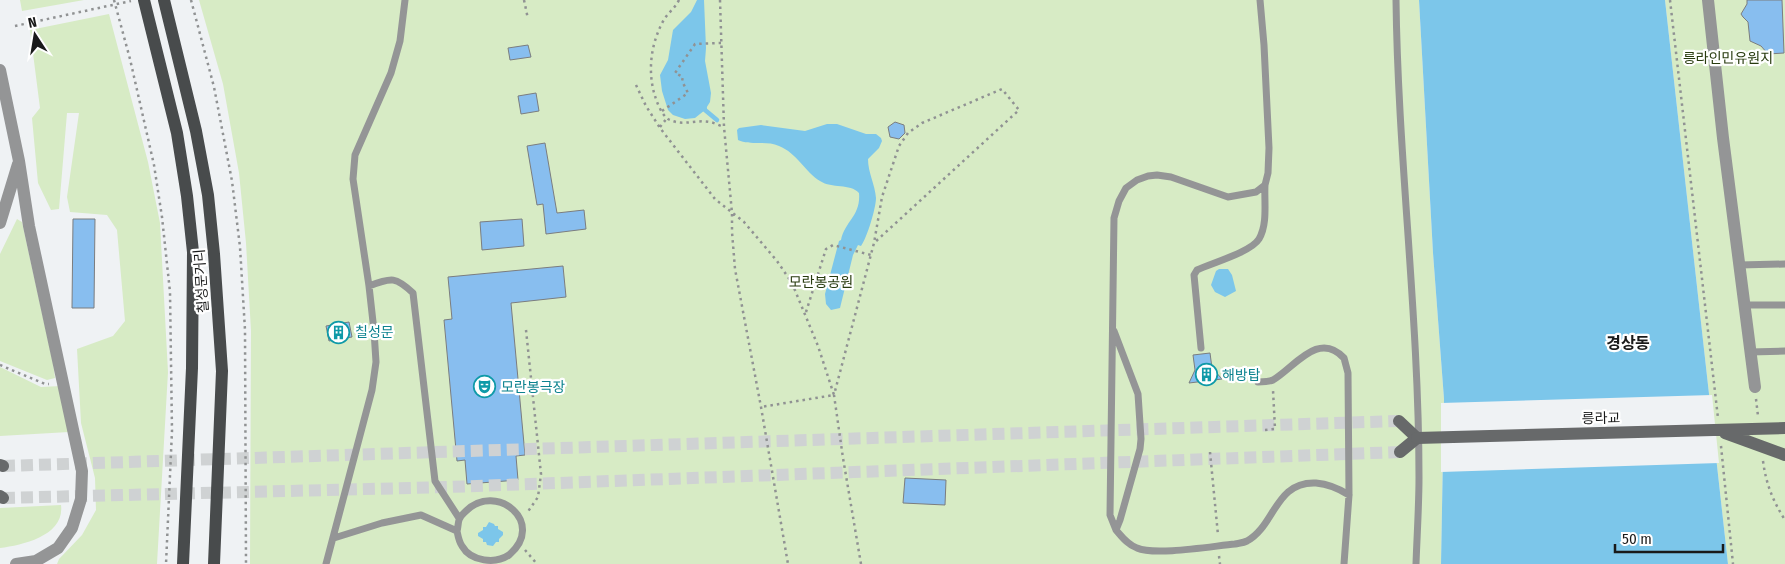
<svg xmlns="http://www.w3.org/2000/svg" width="1785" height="564" font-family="'Fira Sans Condensed','Noto Sans KR',sans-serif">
<rect width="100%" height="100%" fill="#eff2f4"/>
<path fill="#d7ebc5" d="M20 0H84L22 11Z
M199 0H1419L1433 253 1444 399 1441 564H250L251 331 246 243 239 173 223 84Z
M1665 0H1785V564H1728Z
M109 14 148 162 160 223 168 372 157 564H57L59 559 82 535 96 510 95 478 81 423 77 349 113 336 125 321 117 230 107 215 70 212 67 197 79 113H67L59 209 51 210 38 183 32 118 40 108 30 30Z
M17 219 22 222 53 363 55 378 47 380 0 361V254Z
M0 367 41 387 61 386 69 432 0 436Z
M61 505C65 535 24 545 0 548V508Z"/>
<path fill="#7cc6ea" d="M697 0H704L706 48 705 61 711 93 710 102 705 110 695 118 685 119 673 115 668 110 662 91 660 75 668 60 673 30 691 12Z
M1419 0H1665L1728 564H1441L1444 399 1433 253Z
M827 124H837L866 134H876L881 138 882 141 879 148 868 159C868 173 875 184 876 198 876 208 867 238 861 246L858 245 853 255 840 308 831 310 826 304 825 294 839 241 841 240C845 221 861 216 859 193 850 183 832 189 820 181 805 172 797 153 779 146 766 140 751 146 738 140L737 130 739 128 761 125 805 131Z
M1219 269H1228L1232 275 1236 291 1225 297 1215 292 1211 285 1216 271Z
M489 522 494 524 495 526H498V529L503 532V535L499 539V542H496L493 546 487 545 486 542H483V539L478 536V533L483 530V527H486Z"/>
<path fill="#eff2f4" d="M1712 395 1719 463 1441 472V403Z"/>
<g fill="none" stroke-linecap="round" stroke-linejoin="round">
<path stroke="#7cc6ea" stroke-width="4.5" d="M704 105 705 110 717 120"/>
</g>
<path fill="#88beef" stroke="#7b7d7f" d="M1747 0H1782L1784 53 1768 54 1761 46 1750 41 1748 22 1743 17 1741 14 1747 4Z
M528 45 531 57 510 60 508 48Z
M536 93 539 111 521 114 518 96Z
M895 122 904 125 905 133 899 139 890 137 888 127Z
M545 143 557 213 584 210 586 229 546 234 543 204 537 205 527 146Z
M73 219H95L94 308H72Z
M522 219 524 246 482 250 480 222Z
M563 266 566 297 511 303 525 455 516 456 518 480 467 484 465 460 457 461 444 320 452 319 448 277Z
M349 322 352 337 329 341 326 326Z
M1210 353 1212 368 1222 379 1189 383 1195 370 1193 355Z
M905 478 946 480 945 505 903 503Z"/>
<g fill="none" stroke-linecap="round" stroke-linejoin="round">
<path stroke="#cfd2d3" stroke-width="12" stroke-dasharray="12 6" stroke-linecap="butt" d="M3 466 1399 421
M3 498 449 487 1400 452"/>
<path stroke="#909293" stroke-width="2.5" stroke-dasharray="2.5 4" stroke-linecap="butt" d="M114 0 130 59 154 165 162 217 170 292 172 431 166 564
M191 0 214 87 232 181 240 247 245 330 246 564
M524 0 528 19
M679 0C675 8 670 11 665 18 651 41 647 71 655 96 657 103 662 115 668 119 683 127 696 119 710 122 715 123 720 126 724 127
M720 0 724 127 732 213V232L735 269 761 407 788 564
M1670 0 1718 418
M15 26 131 1
M636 85 646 106 660 128 715 199 744 222 777 261 792 283 818 346 834 395 761 407
M662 111 688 93 682 81 683 77 675 73 695 44 721 43
M660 127 667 118
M806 312 826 249 833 245 871 255
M526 330 541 474 538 497 527 513
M0 365 45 384H49
M1756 399 1758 416
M1265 430 1275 429 1273 390
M1721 446 1733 564
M1210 452 1218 535
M1763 461C1766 484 1773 501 1785 520
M525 550 537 564
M1219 556 1220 564
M861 564 843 458 834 395 874 243 882 197 899 146 908 133 922 123 1002 89 1019 110 874 243"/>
<path stroke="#949596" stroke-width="7" d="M1396 0C1398 159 1419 318 1419 477 1419 506 1417 535 1416 564
M1739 265 1785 264
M369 286C392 277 396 277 413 293L435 481 459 518
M1744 305H1785
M1114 331 1138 394 1141 439 1140 449 1120 520 1116 530C1122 537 1128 545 1137 548 1155 556 1213 546 1235 544 1239 543 1243 543 1247 541 1275 526 1275 481 1316 483 1328 484 1338 488 1349 495
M1201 348 1194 275 1197 270C1212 263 1251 252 1259 239 1268 224 1264 201 1265 185
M1750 352 1785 351
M1258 382C1263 382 1269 382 1273 380 1294 368 1318 330 1344 358L1348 373 1349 495 1344 564
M1116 530 1110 515 1114 218 1119 201 1126 188 1137 180 1148 176 1157 175 1171 177 1228 197 1256 192 1265 185 1268 173 1269 148 1264 45 1260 0
M334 538 382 523 421 515 457 531C458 536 459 542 462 546 471 562 496 564 509 555 547 523 496 481 466 511 463 514 460 516 459 520 458 523 458 528 457 531
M326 564 372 390 376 362 374 331 369 286 353 179 355 155 391 73 400 41 405 0"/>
<path stroke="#949596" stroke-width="12" d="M0 70 19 161 29 226 82 471 81 499 72 528 58 548 36 561 16 564
M0 223 18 164"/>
<path stroke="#949596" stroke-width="12" d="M1708 0 1723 138 1755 387"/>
<path stroke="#67696a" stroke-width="12" d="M1399 421 1417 438 1400 452
M0 465 3 466
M0 496 3 498"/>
<path stroke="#484b4c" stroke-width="12" d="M144 0 177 133 187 196 193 252 192 368 183 564
M164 0 196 131 208 195 214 254 222 371 214 564"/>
<path stroke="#67696a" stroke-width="12" d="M1725 433 1785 455
M1417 438 1785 428"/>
</g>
<defs>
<symbol id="building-ring" viewBox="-11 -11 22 22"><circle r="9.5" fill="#fff" stroke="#0f9aa8" stroke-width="1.5"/><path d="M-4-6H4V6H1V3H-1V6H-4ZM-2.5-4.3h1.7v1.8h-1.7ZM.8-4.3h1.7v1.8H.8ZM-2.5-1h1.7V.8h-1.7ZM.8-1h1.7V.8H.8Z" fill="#0f9aa8"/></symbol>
<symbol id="theatre-ring" viewBox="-11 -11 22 22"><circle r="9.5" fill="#fff" stroke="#0f9aa8" stroke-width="1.5"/><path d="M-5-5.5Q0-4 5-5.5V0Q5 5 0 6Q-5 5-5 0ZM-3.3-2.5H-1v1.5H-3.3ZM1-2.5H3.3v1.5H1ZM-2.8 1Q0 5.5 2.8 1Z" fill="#0f9aa8"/></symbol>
</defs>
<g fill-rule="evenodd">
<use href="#building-ring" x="326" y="320" width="25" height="25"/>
<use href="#building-ring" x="1194" y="362" width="25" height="25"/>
<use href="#theatre-ring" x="472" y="374" width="25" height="25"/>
</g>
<g text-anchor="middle" stroke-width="4.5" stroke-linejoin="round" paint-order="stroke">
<g font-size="14" fill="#283b0f" stroke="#fff">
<text x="1728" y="63">릉라인민유원지</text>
<text x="821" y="287">모란봉공원</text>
</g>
<g font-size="14" fill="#191a1a" stroke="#fff">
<text transform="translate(201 281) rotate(-94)" y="5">칠성문거리</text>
<text transform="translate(1601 418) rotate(-1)" y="5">릉라교</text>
</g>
<g font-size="14" fill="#0d838f" stroke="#fff" text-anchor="start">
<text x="355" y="337">칠성문</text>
<text x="1222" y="380">해방탑</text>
<text x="501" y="392">모란봉극장</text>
</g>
<g font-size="16" font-weight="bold" fill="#191a1a" stroke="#fff">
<text x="1628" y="349">경상동</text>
</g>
</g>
<g transform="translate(35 35) rotate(348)" stroke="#ffffff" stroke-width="4" paint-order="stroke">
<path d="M0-4L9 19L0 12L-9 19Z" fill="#191a1a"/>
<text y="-8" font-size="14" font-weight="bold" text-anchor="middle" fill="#191a1a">N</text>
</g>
<path d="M1615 544v8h108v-8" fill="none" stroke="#191a1a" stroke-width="2.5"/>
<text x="1622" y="544" font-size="15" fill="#191a1a" stroke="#ffffff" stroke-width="4" paint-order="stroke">50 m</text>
</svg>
